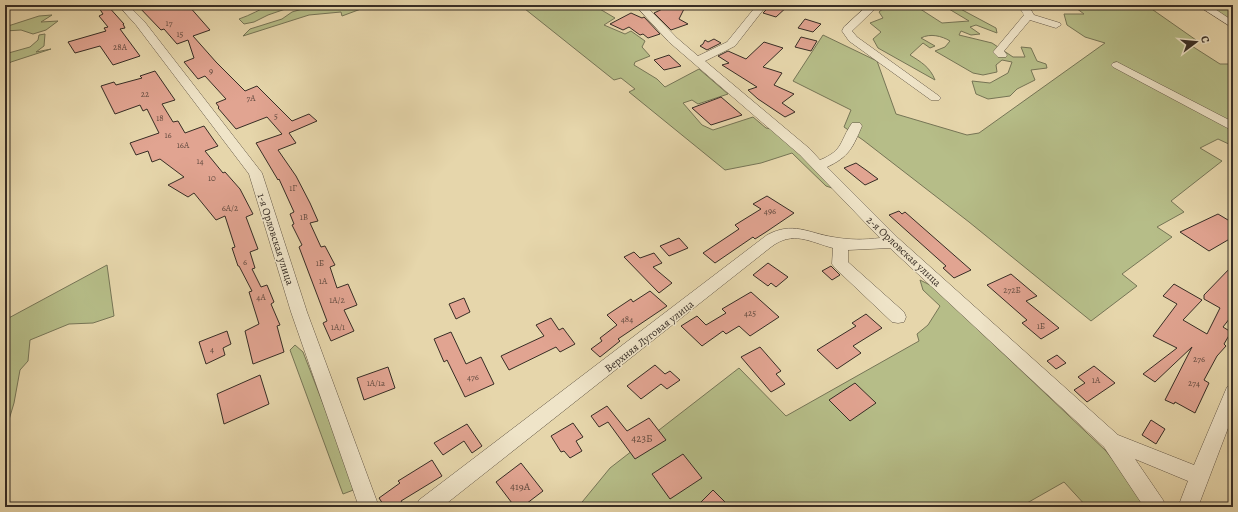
<svg xmlns="http://www.w3.org/2000/svg" width="1238" height="512" font-family="Alegreya,serif">
<rect width="100%" height="100%" fill="#e6d6ab"/>
<filter id="stains"><feTurbulence type="fractalNoise" baseFrequency=".005" numOctaves="4"/><feColorMatrix values="0 0 0 0 .2 0 0 0 0 .09 0 0 0 0 .02 0 0 0 .5 -.17"/></filter>
<radialGradient id="worn" r=".72"><stop offset=".6" stop-color="#630" stop-opacity="0"/><stop offset="1" stop-color="#630" stop-opacity=".3"/></radialGradient>
<path fill="#b6bd88" stroke="#767556" d="M271 5H297L268 15 254 22 244 24 239 19C251 15 260 9 271 5Z
M316 5H336L330 7 359 8 367 5H380L369 6 342 16 341 12 309 15 243 36 250 29 282 19 292 12Z
M532 5H593L615 18 604 25 625 34 631 31 645 41 642 47 650 56 635 62 634 65 657 79 665 87 699 69 728 94 698 104 692 100 683 103 702 125 713 130 753 117 766 128 772 129 803 154 832 188 826 186 792 153 761 163 725 170 629 92 635 89 621 78 614 80 525 9 533 6Z
M893 5H914L942 23 969 21 949 9 935 5H953L996 28 997 33 976 25 970 27 980 34 971 35 961 31 959 35 992 43 1013 57H1025L1021 47 1031 48 1037 61 1046 64 1047 68 1031 70 1035 80 1017 89 1010 96 988 99 976 94 972 81 990 83 1008 73 1012 62 1002 60 996 65 997 72 983 75 973 73 935 51 945 47 950 41C942 36 930 33 921 38L935 46 930 48 923 43 910 55C921 62 930 67 935 80L878 48 873 39 881 32 870 23 883 18 879 12 885 7Z
M1072 5H1146L1196 40 1184 41 1220 64H1233V146L1218 139 1200 148 1222 161 1171 201 1184 212 1157 227 1172 237 1122 274 1137 286 1091 321 969 222 863 140 844 127 851 110 793 81 823 35 877 61 896 114 967 135 979 133 1105 43 1085 37 1067 25 1064 14H1084Z
M1207 5H1233V21Z
M52 15 41 22 58 21 46 30 33 34 21 30 5 31V27L39 16Z
M45 34 44 46 36 52 51 49 11 62 5 67V54L30 47 38 40 39 35Z
M107 265 114 316 93 323 69 324 30 340 28 361 20 370 14 403 5 433V320Z
M920 280 932 286 1106 451 1149 507H1087L1064 482 1020 507H578L610 468 739 368 786 416 919 341 917 334 928 325 940 306 923 290Z
M295 345 303 352 356 489 343 494 290 350Z"/>
<path fill="#e1a491" stroke="#372d25" d="M97 5H107L124 24H123L125 28 120 29 140 56 113 65 100 46 75 53 68 42 106 31 104 28 108 27 99 16 103 14Z
M137 5H188L210 30 193 36 216 62 245 91 257 86 292 121 309 114 317 121 289 133 296 143 278 150 296 176 310 203 318 221 310 223 321 247 325 246 335 265 330 267 337 288 348 284 357 305 344 310 354 331 331 341 323 323 327 321 299 247 302 245 292 225 294 224 290 214 294 212 279 179 278 180 256 143 282 134 267 117 236 129 218 108 219 107 216 103 226 99 205 76 198 79 184 62 194 58 188 40 177 44 164 29 161 30Z
M671 5H676L684 9 679 19 688 24 671 30 654 13Z
M771 5H789L776 17 763 13Z
M631 13 642 18 644 17 660 34 648 38 643 34 640 35 629 27 623 30 610 24Z
M805 19 821 24 813 32 798 28Z
M801 37 817 41 811 51 795 47Z
M714 39 721 43 707 50 700 46 703 44 705 40 708 42Z
M764 42 783 48 763 67 782 73 774 85 794 94 782 103 795 112 785 117 758 99 748 90 757 87 722 65 729 63 718 56 728 51 746 59Z
M669 55 681 66 664 70 654 60Z
M155 71 175 100 162 104 173 122 178 121 185 133 204 126 218 146 205 151 223 173 225 172 240 189 253 214 246 217 258 249 250 252 255 268 252 269 261 287 267 285 274 302 271 304 280 325 277 326 284 352 253 364 245 331 259 324 249 292 252 291 239 266H238L232 248 235 247 225 216 216 220 194 193 188 197 168 185 184 177 160 159 152 162 148 151 136 155 130 143 159 133 147 109 143 111 140 105 115 114 101 86 114 82 116 85 142 78 140 76Z
M721 97 742 115 711 125 692 108Z
M856 163 866 170 878 179 865 185 844 168Z
M767 196 794 213 766 232 755 239 753 237 715 263 703 253 739 229 735 225 761 209 753 204Z
M899 211 902 214 905 212 971 270 954 278 943 268 946 266 889 215Z
M1218 214 1233 223V237L1209 251 1180 232Z
M679 238 688 248 669 256 660 246Z
M634 252 640 258 654 253 662 263 653 267 672 283 659 293 624 257Z
M768 263 788 277 776 287 771 283 768 286 753 275Z
M1233 265V314L1223 327 1231 332 1224 344 1226 346 1217 356 1204 380 1209 383 1195 413 1175 402 1174 404 1165 400 1192 347 1155 382 1143 374 1177 348 1153 336 1177 304 1163 296 1174 284 1202 300 1183 320 1207 334 1220 308 1204 299V295Z
M831 266 840 275 832 280 822 271Z
M1011 274 1037 296 1026 301 1059 328 1041 339 1022 323 1027 320 987 285Z
M650 291 667 306 618 339 620 341 600 357 591 349 602 341 600 338 617 325 607 315 631 299 633 302Z
M751 292 779 317 750 336 739 326 726 334 723 331 702 346 681 326 697 316 706 325 726 313 722 309Z
M464 298 470 312 456 319 449 304Z
M866 314 882 328 853 346 861 353 837 369 817 350 856 326 852 323Z
M551 318 559 330 563 328 575 344 560 352 556 347 509 370 501 356 544 336 536 325Z
M227 331 231 344 223 348 225 355 206 364 199 342Z
M451 332 466 364 481 357 494 384 465 397 447 360 444 362 434 339Z
M760 347 781 371 776 374 785 384 771 392 741 357Z
M1057 355 1066 363 1056 369 1047 361Z
M655 365 665 374 670 371 680 380 667 389 661 384 641 399 627 386Z
M1094 366 1115 383 1087 402 1074 390 1085 383 1078 377Z
M388 367 395 388 364 400 357 378Z
M260 375 269 404 224 424 217 394Z
M855 383 876 403 850 421 829 400Z
M607 406 627 431 649 418 666 440 635 459 608 422 599 427 591 416Z
M1151 420 1165 429 1156 444 1142 435Z
M573 423 583 437 576 441 582 451 570 458 564 451 561 452 551 436Z
M467 424 482 446 472 453 464 441 443 455 434 443Z
M683 454 702 478 670 499 652 474Z
M432 460 442 476 401 501 405 507H385L379 498 400 483 398 481Z
M521 463 543 491 522 507H515L496 482Z
M713 490 730 507H696Z"/>
<g fill="none" stroke-linecap="round" stroke-linejoin="round">
<defs>
<path id="minor" d="M118 5H128L144 21 262 173 307 312 379 507H359L291 312 249 174 136 25Z
M635 5H645L677 38 698 56 727 42 757 5H767L735 46 705 61 810 149 820 160C844 150 839 142 852 123H860L862 126C853 147 849 157 827 167L898 238 1118 435 1194 465 1227 387 1233 384V415L1198 507H1178L1188 481 1135 459 1163 500 1166 507H1144L1104 447 890 248 848 250V262L904 312 906 317 904 322 898 323 892 322 835 268 832 264 833 248C810 242 793 230 771 247L442 507H416L419 500 767 235C793 221 808 233 833 237 849 240 865 240 880 238L800 155 669 42Z
M868 5H879L852 31 857 37 939 96 941 98 939 100H931L849 41 842 31 844 27Z
M1018 5H1028L1034 15 1060 23 1061 25 1056 28 1030 20 1004 51 1007 55 1006 57H998L993 52 1024 15Z
M1197 5H1209L1233 21V28Z
M1117 62 1233 122V131L1113 67 1111 65 1113 63Z"/>
</defs>
<use href="#minor" stroke="#635746" stroke-width="1"/>
<use href="#minor" fill="#efe4c8" fill-rule="evenodd"/>
</g>
<g text-anchor="middle" stroke-width="3" stroke-linejoin="round" paint-order="stroke">
<g font-size="9" fill="#624b40">
<text x="169" y="26">17</text>
<text x="180" y="37">15</text>
<text x="120" y="50">28А</text>
<text x="211" y="74">9</text>
<text x="145" y="97">22</text>
<text x="251" y="101">7А</text>
<text x="276" y="119">5</text>
<text x="160" y="121">18</text>
<text x="168" y="138">16</text>
<text x="183" y="148">16А</text>
<text x="200" y="164">14</text>
<text x="212" y="181">10</text>
<text x="293" y="191">1Г</text>
<text x="230" y="211">6А/2</text>
<text x="770" y="214">496</text>
<text x="304" y="220">1В</text>
<text x="245" y="265">6</text>
<text x="320" y="266">1Б</text>
<text x="323" y="284">1А</text>
<text x="1012" y="293">272Б</text>
<text x="261" y="300">4А</text>
<text x="337" y="303">1А/2</text>
<text x="750" y="316">425</text>
<text x="627" y="322">484</text>
<text x="1041" y="329">1Б</text>
<text x="338" y="330">1А/1</text>
<text x="212" y="352">4</text>
<text x="1199" y="362">276</text>
<text x="473" y="380">476</text>
<text x="1096" y="383">1А</text>
<text x="376" y="386">1А/1а</text>
<text x="1194" y="386">274</text>
</g>
<g font-size="11" fill="#372d25" stroke="#efe4c8">
<text transform="translate(276 239) rotate(72)" y="4">1-я Орловская улица</text>
<text transform="translate(904 251) rotate(43)" y="4">2-я Орловская улица</text>
<text transform="translate(649 336) rotate(-38)" y="4">Верхняя Луговая улица</text>
</g>
<g font-size="11" fill="#624b40">
<text x="642" y="442">423Б</text>
<text x="520" y="490">419А</text>
</g>
</g>
<rect width="1238" height="512" fill="none" stroke="#e6d6ab" stroke-width="20"/>
<rect x="6" y="6" width="1226" height="500" fill="none" stroke="#372d25" stroke-width="2"/>
<rect x="10" y="10" width="1218" height="492" fill="none" stroke="#372d25"/>
<g transform="translate(1196 42) rotate(74)" stroke="#efe4c8" stroke-width="3" paint-order="stroke">
<path d="M0-3L7 15L0 10L-7 15Z" fill="#372d25"/>
<text y="-6" font-size="11" font-weight="bold" text-anchor="middle" fill="#372d25">С</text>
</g>
<rect width="100%" height="100%" filter="url(#stains)"/>
<rect width="100%" height="100%" fill="url(#worn)"/>
</svg>
